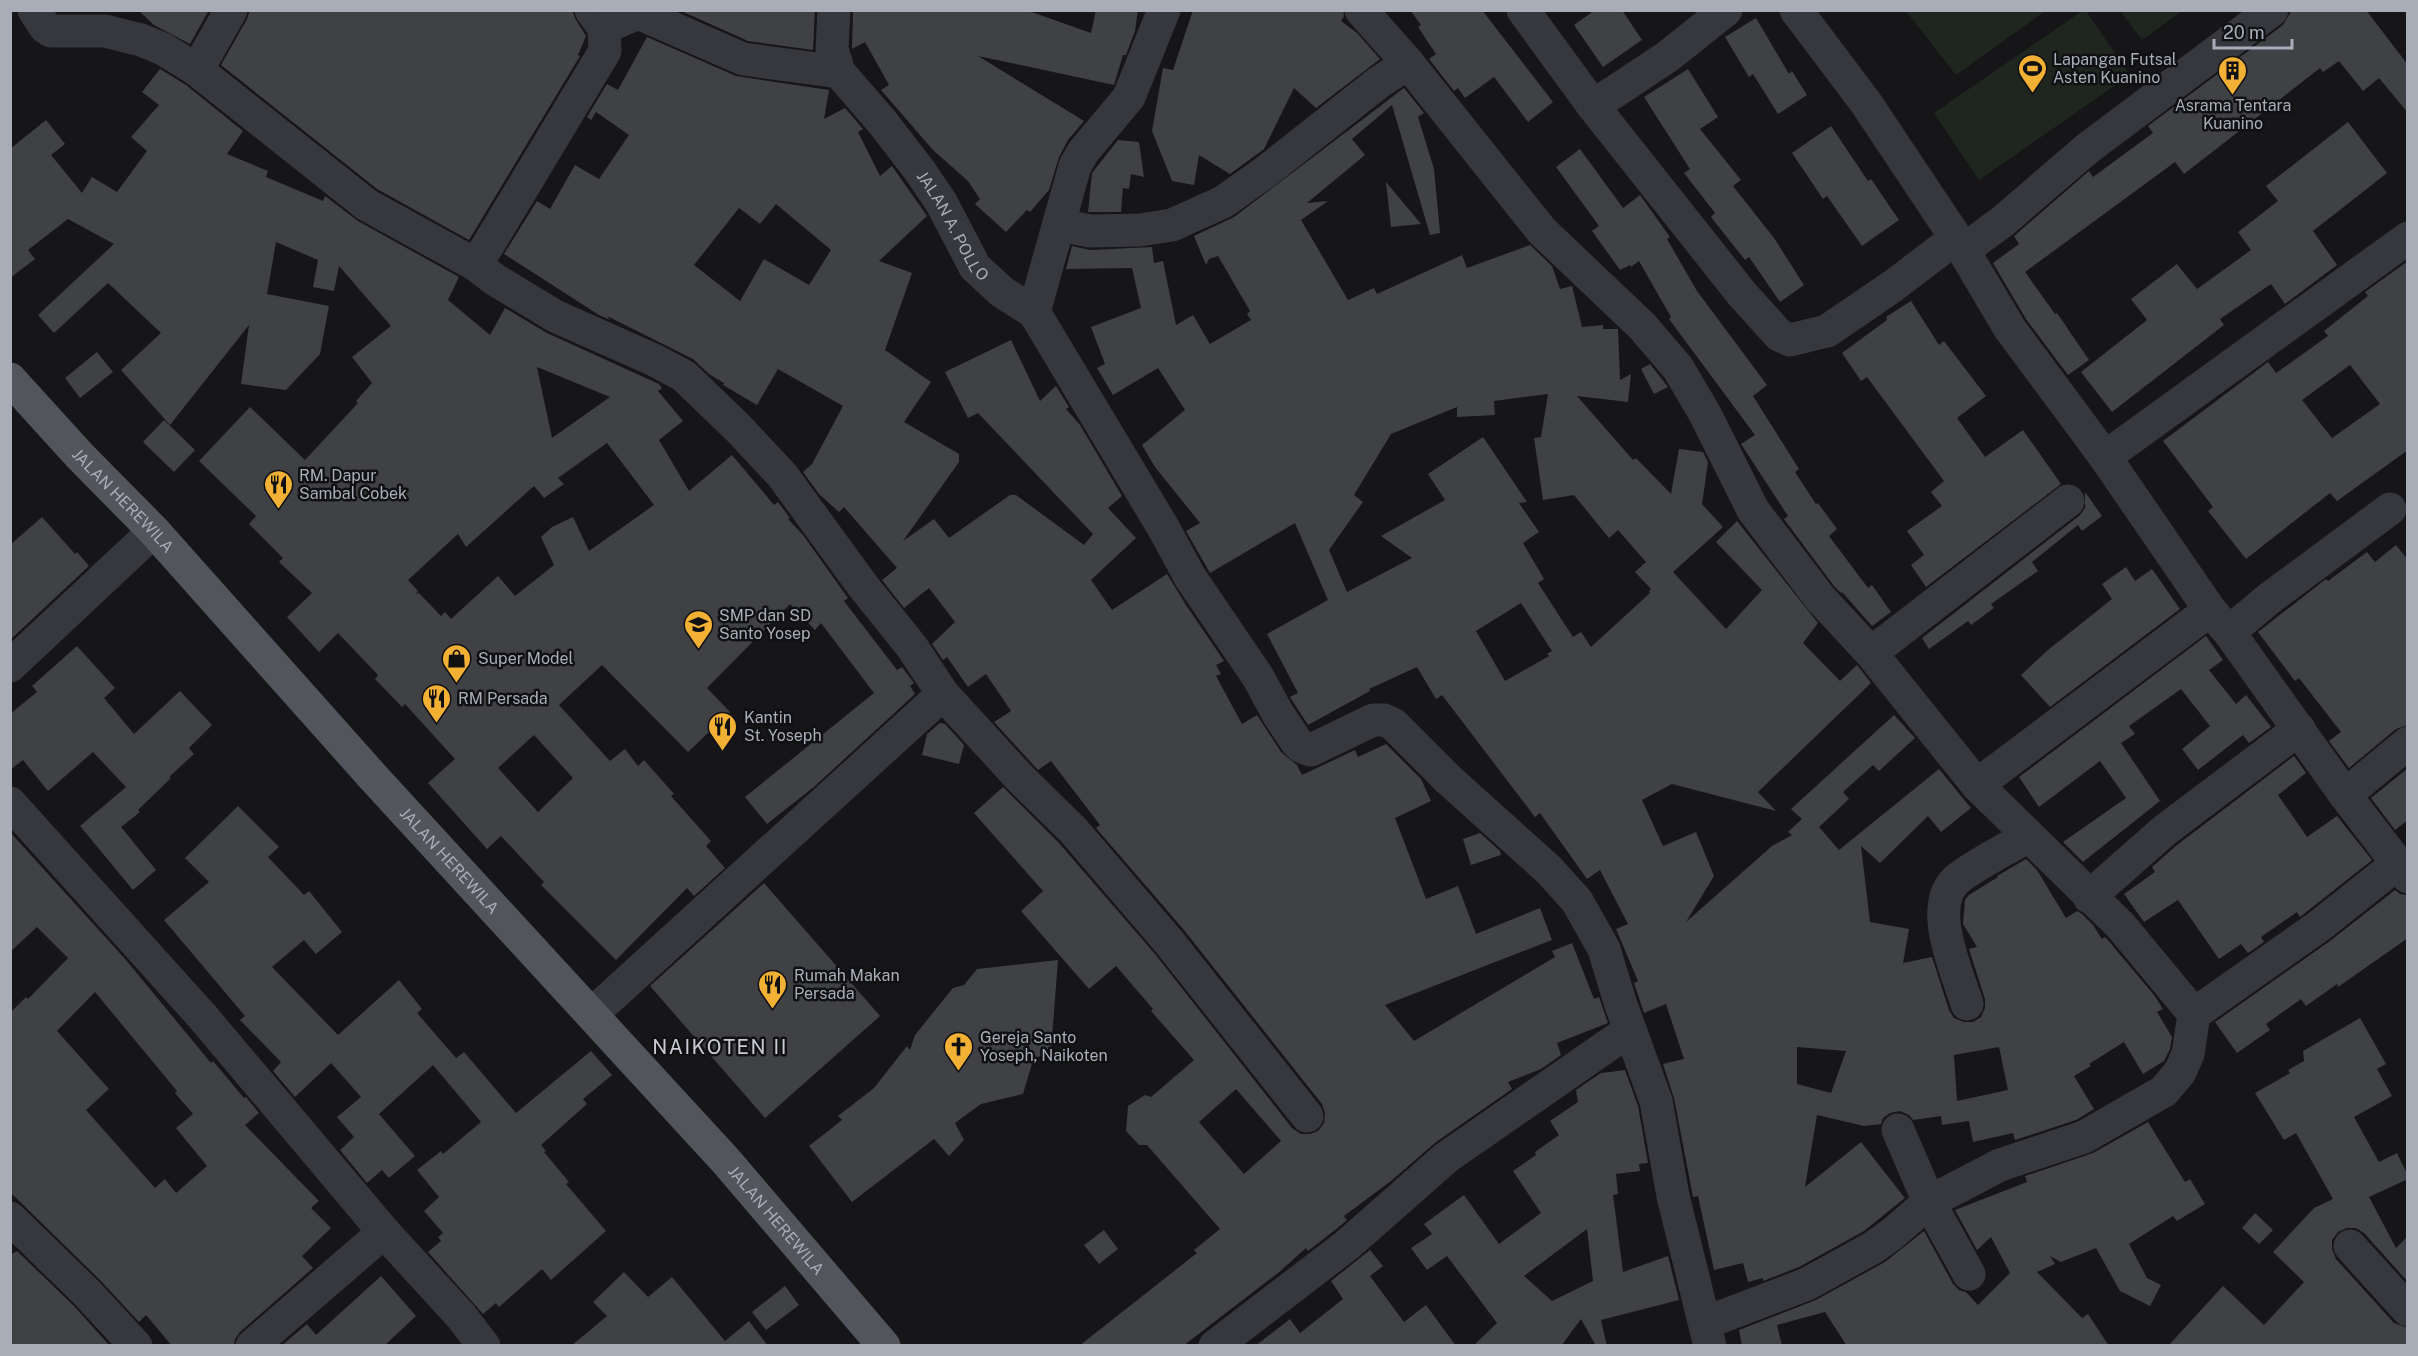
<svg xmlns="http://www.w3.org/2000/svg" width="2418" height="1356" font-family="'Public Sans',sans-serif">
<rect width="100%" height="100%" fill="#161618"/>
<path fill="#1e261f" d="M1906 11H2045L1956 75Z
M2082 11H2086L2130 75 1979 180 1934 113Z
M2120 11H2182L2142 40Z"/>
<path fill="#404145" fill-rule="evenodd" d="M138 10H209L190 44 154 25Z
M250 10H572L576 20 586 36 578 55 580 56 469 240 377 189 221 65 247 19Z
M679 10H815L813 50 748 41Z
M853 10H1026L1091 33 1096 10H1138L1135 31 1126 55H1123L1114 85 978 56 1084 121 1068 140 1059 157 1049 190 1030 212 1027 210 1006 232 975 204 980 199 968 181 933 150 881 90 889 85 865 42 852 49Z
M1193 10H1343L1344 16 1341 21 1357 33 1380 59 1316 108 1294 88 1264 149 1230 174 1199 155 1194 185 1172 181 1152 131 1163 68 1173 70Z
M1410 10H1482L1553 102 1528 122 1494 77 1465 98 1458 88 1454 91 1429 59 1436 54 1418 27 1421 25Z
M1595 10H1622L1642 40 1603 67 1574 25Z
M2292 10H2366L2408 65V113L2379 78 2363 91 2339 61 2323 72 2320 68 2184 174 2175 162 2025 272 2055 314 2057 313 2089 360 2068 375 2026 319 1993 263 2019 244 2014 236 2089 171 2093 177 2153 133 2148 126 2283 25Z
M1756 18 1789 74 1792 71 1807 95 1778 114 1753 74 1749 77 1725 37Z
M647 37 736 76 829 90 824 119 845 108 863 129 858 132 880 176 892 166 927 216 879 261 912 273 885 350 931 382 904 422 959 454V462L903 541 934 519 949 538 1010 495H1016L1084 545 1093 534 978 413 968 418 945 372 1011 340 1040 401 1056 386 1069 407 1066 409 1080 425 1122 496 1108 508 1136 538 1091 580 1112 610 1167 574 1186 605 1224 661 1216 665 1221 674 1216 676 1242 724 1257 715 1281 752 1297 765 1302 775 1355 750 1358 757 1386 744 1421 779 1431 801 1395 818 1426 899 1458 886 1476 934 1540 908 1552 940 1385 1005 1414 1041 1555 957 1552 951 1572 943 1594 999 1599 997 1608 1023 1557 1043 1561 1055 1541 1069 1508 1082 1512 1089 1436 1142 1391 1181 1344 1216 1347 1220 1335 1230 1308 1251 1306 1248 1278 1273 1183 1346H1079L1197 1253 1194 1250 1220 1229 1147 1145H1139L1126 1131 1128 1106 1145 1095 1151 1097 1194 1060 1151 1011 1153 1009 1116 966 1089 989 1021 911 1043 891 974 813 1003 787 1059 843 1155 954 1292 1128 1301 1134H1310L1318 1131 1324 1123 1325 1113 1322 1104 1184 930 1096 828 1100 825 1051 761 1038 770 994 722 1011 711 986 674 968 687 947 657 943 660 932 644 955 622 929 588 904 608 882 580 897 568 844 507 839 512 819 494 803 472 812 464 843 406 778 369 757 405 723 385 724 383 709 374 693 359 607 316 610 320 599 315 504 254 537 201 550 209 575 165 599 179 629 135 596 112 591 120 587 117 607 84 618 90ZM776 204 831 250 809 285 764 259 740 301 694 265 739 208 760 224ZM1236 1089 1281 1141 1244 1174 1199 1122Z
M160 69 186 85 243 131 227 154 268 171 266 177 323 201 325 196 358 221 459 277 448 300 490 335 505 308 547 333 659 384 662 388 658 391 683 421 659 440 689 491 732 455 774 505 778 502 790 518 788 519 803 535 848 598 844 601 897 670 902 667 914 683 910 686 915 694 815 786 767 824 745 797 874 693 821 623 815 630 790 604 707 688 730 712 688 752 602 665 559 705 610 761 625 749 638 766 644 760 674 794 671 796 711 841 706 846 725 868 694 896 687 888 616 960 541 885 544 882 501 836 487 849 428 783 455 759 405 704 402 707 375 679 378 675 338 633 319 652 287 617 312 593 279 562 283 558 249 524 256 516 199 461 250 407 305 460 358 403 356 401 372 383 352 357 391 326 339 266 334 291 313 287 318 260 276 242 267 294 329 306 320 354 286 390 241 384 249 325 170 425 121 370 161 333 108 283 54 333 38 315 114 244 68 219 28 250 35 259 10 278V149L46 120 65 144 51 155 82 193 92 177 117 192 147 151 131 137 159 105 142 92ZM537 367 610 397 552 438ZM607 443 654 505 589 551 573 517 552 527 541 537 554 565 515 596 498 576 451 619 445 612 441 616 419 593 416 594 418 591 408 580 458 534 466 547 534 486 544 498 564 484 558 478ZM534 735 573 778 538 812 498 768Z
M1688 69 1718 117 1700 129 1741 180 1733 186 1774 238 1804 285 1780 302 1749 257 1745 260 1711 217 1715 213 1684 173 1690 169 1644 97Z
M1404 88 1424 113 1418 117 1434 169 1440 233 1430 235 1392 105 1352 139 1365 155 1307 203 1328 201 1301 220 1348 300 1374 288 1377 294 1462 255 1467 268 1530 245 1552 266 1560 289 1572 286 1582 327 1603 325V329H1618L1620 380 1631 374 1628 402 1577 396 1633 460 1636 458 1671 494 1679 449 1703 452 1708 462 1702 504 1723 527 1673 572 1726 629 1762 590 1716 542 1737 521 1818 623 1803 643 1840 681 1857 665 1871 683 1758 792 1776 811 1672 784 1642 800 1663 846 1696 832 1714 876 1686 922 1772 846 1792 835 1788 832 1802 819 1791 809 1894 715 1915 738 1879 771 1873 765 1843 792 1849 799 1819 827 1839 850 1939 769 1971 808 1941 832 1928 816 1880 863 1861 846 1870 922 1909 929 1903 963 1932 957 1949 1010 1954 1018 1964 1022H1973L1981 1017 1985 1008V999L1969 949 1977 947 1963 924 1965 900 1969 895 1998 877 1997 876 2026 859 2037 870 2066 918 2077 911 2082 914 2093 925 2102 939 2105 937 2107 939 2154 995 2163 1009 2157 1012 2172 1037 2170 1049 2164 1061 2143 1074 2124 1042 2089 1064 2091 1066 2074 1076 2094 1109 2076 1120 2015 1140 2013 1133 1973 1142 1969 1121 1942 1125 1941 1116 1913 1120 1909 1115 1900 1111 1890 1113 1883 1118 1881 1124 1864 1126 1817 1115 1805 1187 1861 1142 1904 1197H1906L1864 1231 1799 1267 1763 1281V1278L1748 1282 1743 1263 1714 1270 1698 1196 1693 1197 1674 1098 1663 1064 1684 1059 1666 1004 1644 1013 1634 983 1638 981 1616 929 1628 924 1600 870 1587 879 1540 813 1535 817 1442 695 1436 699 1417 667 1369 689 1370 691 1308 725 1290 697 1298 693 1267 634 1328 600 1295 523 1210 573 1186 531 1200 523 1155 467 1142 445 1185 410 1158 368 1113 395 1097 368 1105 364 1091 327 1141 308 1132 268 1066 269 1072 246 1090 250 1152 247 1154 263 1163 261 1176 325 1193 315 1210 344 1251 320 1247 314 1250 311 1218 256 1209 259 1206 265 1194 236 1234 217ZM1548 394 1541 437 1534 438 1543 500 1574 495 1609 538 1618 530 1646 562 1635 572 1651 589 1649 591 1650 593 1591 647 1581 632 1573 637 1538 583 1544 579 1523 543 1539 532 1519 503 1527 502 1483 437 1428 474 1445 500 1381 536 1412 558 1347 592 1329 550 1363 502 1354 495 1391 434 1457 407V417L1495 415 1494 401ZM1521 603 1552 651 1547 654 1549 656 1505 681 1476 631ZM1797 1047 1846 1051 1831 1093 1797 1084ZM1999 1047 2008 1090 1957 1101 1954 1055Z
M2348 122 2387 173 2313 231 2337 265 2285 304 2271 284 2220 319 2224 325 2112 412 2081 372 2147 320 2131 299 2177 264 2197 289 2251 250 2238 232 2278 201 2266 186Z
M1831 126 1868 181 1871 179 1899 220 1862 246 1827 196 1823 199 1792 153Z
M1118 140 1139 142 1144 177 1131 174 1129 189 1123 188 1121 212H1088L1092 173Z
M1580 149 1623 208 1640 195 1670 237 1667 239 1697 291 1767 385 1753 396 1799 469 1795 472 1816 504 1818 503 1837 529 1829 536 1868 588 1872 585 1891 612 1872 626 1842 592 1841 593 1834 586 1784 519 1788 516 1741 444 1755 435 1669 319 1671 317 1639 261 1631 267 1630 265 1620 270 1592 231 1599 226 1556 167Z
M1386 182 1421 224 1391 227Z
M2408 261V450L2337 501 2330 493 2246 559 2208 511 2213 507 2163 441 2268 362 2276 373 2328 336 2324 331 2368 296 2365 292ZM2350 365 2380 404 2332 438 2302 400Z
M1911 301 1939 345 1944 341 1986 396 1957 418 1985 457 2023 430 2061 484 1926 587 1911 565 1924 555 1907 531 1942 506 1931 492 1944 481 1867 377 1861 381 1842 353 1887 320 1886 317Z
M97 352 113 372 80 398 65 378Z
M1650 364 1668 387 1654 394 1641 369Z
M164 420 195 450 174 472 143 442Z
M2085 492 2102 516 2082 531 2078 525 2032 562 2038 571 1991 604 1994 608 1971 625 1968 621 1929 649 1922 638 2079 516 2085 508Z
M42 517 75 554 77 552 89 566 10 640V545Z
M2396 545 2408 560V725L2396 729 2349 768 2329 741 2341 732 2299 678 2295 681 2258 632 2326 579 2328 581 2367 552 2375 562Z
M2126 567 2135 581 2152 569 2180 609 2050 707 2021 675 2048 650 2112 599 2102 584Z
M2206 636 2223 660 2209 670 2236 704 2246 695 2271 727 2249 743 2243 735 2198 770 2182 749 2210 726 2181 689 2129 726 2135 734 2121 743 2160 801 2083 862 2063 842 2126 798 2100 761 2039 807 2019 777Z
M77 646 115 688 104 698 134 734 180 691 212 725 189 748 194 754 169 777 171 778 138 810 140 812 121 827 156 870 133 890 80 826 126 787 93 752 48 791 23 760 10 770V714L37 692 32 686Z
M940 723 945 724 964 745 959 764 922 755 927 734Z
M2294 756 2306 773 2278 795 2307 837 2337 816 2372 860 2300 917 2297 912 2261 937 2264 942 2248 953 2241 944 2219 959 2178 900 2144 922 2124 894 2155 872 2152 867 2177 845Z
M2408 768V820L2395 830 2371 798Z
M238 806 279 847 268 857 304 895 309 891 342 932 316 954 304 940 272 967 338 1035 399 980 422 1009 417 1013 456 1058 464 1052 516 1113 591 1051 612 1075 583 1099 587 1104 541 1145 546 1151 544 1152 569 1182 566 1184 606 1231 551 1280 542 1269 499 1307 496 1303 483 1314 428 1252 441 1241 438 1237 443 1233 424 1211 439 1197 417 1170 441 1151 443 1154 481 1122 433 1065 379 1114 415 1156 389 1178 382 1170 367 1183 340 1150 354 1137 337 1117 361 1097 331 1063 295 1097 273 1071 281 1062 240 1020 245 1016 164 920 209 882 185 858Z
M10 832 126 960 211 1063 213 1061 244 1098 246 1097 259 1113 245 1125 319 1201 311 1208 331 1228 302 1256 313 1268 240 1332 235 1339 234 1346H172L146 1315 139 1322 100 1280 10 1192V1013L26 997 28 999 68 958 37 927 10 952ZM95 992 177 1091 175 1093 193 1114 176 1128 207 1166 176 1193 165 1179 155 1188 86 1110 109 1089 57 1031Z
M1480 833 1500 851 1501 855 1471 865 1463 839Z
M764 883 880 1016 765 1118 650 986Z
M2395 890 2400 894 2408 895V938L2338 987 2337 984 2306 1006 2301 999 2266 1024 2270 1030 2237 1053 2215 1022 2330 941Z
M1058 960 1051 1050 1033 1060 1023 1094 981 1104 955 1123 964 1140 949 1156 934 1139 852 1202 809 1146 842 1120 838 1116 874 1088 907 1046 910 1050 915 1035 953 988 964 985 977 969Z
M2360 1018 2386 1064 2377 1069 2392 1096 2354 1117 2379 1162 2397 1153 2408 1176V1179L2369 1197 2396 1248 2408 1236V1282L2364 1233 2356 1228H2347L2338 1232 2332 1240V1249L2336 1259 2394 1323 2408 1328V1346H2168L2223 1286 2264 1325 2304 1282 2273 1252 2314 1208 2333 1199 2296 1133 2284 1140 2255 1093 2290 1073 2288 1070 2304 1061 2303 1051Z
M1625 1070 1638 1106 1648 1163 1639 1164 1640 1171 1616 1174 1618 1194 1613 1195 1623 1272 1668 1256 1679 1300 1601 1320 1607 1346H1596L1581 1319 1561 1346H1473L1497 1323 1447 1256 1427 1270 1411 1248 1432 1234 1424 1224 1464 1195 1499 1244 1541 1213 1513 1171 1536 1155 1535 1152 1559 1135 1550 1121 1578 1102 1576 1090 1601 1073ZM1587 1229 1593 1281 1552 1301 1524 1276Z
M2148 1122 2185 1182 2190 1179 2205 1204 2177 1221 2173 1216 2129 1244 2147 1278 2161 1285 2150 1306 2120 1291 2096 1248 2061 1262 2050 1256 2055 1264 2037 1272 2082 1318 2088 1314 2109 1346H1847L1825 1312 1777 1325 1782 1346H1742L1739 1330 1816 1300 1885 1262 1924 1231 1953 1284 1959 1290 1966 1292 1978 1305 2010 1273 1991 1237 1977 1250 1955 1210 2027 1182 2025 1176 2093 1153Z
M2255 1213 2273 1230 2259 1244 2242 1228Z
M1104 1230 1118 1249 1099 1264 1084 1245Z
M1370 1250 1383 1266 1370 1276 1404 1322 1426 1305 1456 1346H1255L1290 1319 1300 1333 1343 1299 1331 1281Z
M17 1251 74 1306 110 1346H10V1255Z
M624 1272 648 1297 672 1277 725 1341 749 1321 768 1346H571L607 1316 593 1302Z
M381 1276 416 1316 384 1346H281L307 1324 316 1335Z
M785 1286 799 1305 766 1330 752 1312Z"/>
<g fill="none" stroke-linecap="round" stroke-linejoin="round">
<g stroke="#37383d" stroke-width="33">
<path d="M34 10 45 27 51 31H105L141 40 163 49 197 70 367 205 476 265"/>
<path d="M591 10 604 28 605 51 476 265 494 279 555 316 654 360 684 376 738 428 782 475 863 586 912 647 943 694 592 1014"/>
<path id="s1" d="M834 10 832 49 839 72 883 123 920 171 941 202 975 267 1002 292 1034 312 1164 529 1190 577 1258 677 1278 714 1296 741 1302 747 1311 750 1373 720H1384L1393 724 1449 780 1549 870 1577 901 1604 949 1620 1002 1656 1101 1673 1196 1710 1346"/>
<path d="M1361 10 1408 63 1542 231 1642 326 1678 368 1705 414 1753 510 1820 598 1871 653 1977 785 2121 926 2194 1014 2188 1054 2180 1072 2164 1091 2084 1137 2000 1165 1929 1202 1969 1274"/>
<path d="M1523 10 1593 106 1667 57 1726 10"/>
<path d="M1796 10 1866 103 1956 238 2010 329 2105 457 2210 610 2229 632 2345 795 2408 877"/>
<path d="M604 28 638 13 743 59 839 72"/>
<path d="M197 70 231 10"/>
<path d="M1593 106 1742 294 1779 335 1790 340 1827 331 1893 286 1956 238"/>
<path d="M1060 225 1090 231 1140 230 1172 225 1223 202 1264 173 1378 83 1408 63"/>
<path d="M1964 250 2003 221 2088 148 2272 10"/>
<path d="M1034 312 1075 166 1083 152 1129 97 1164 10"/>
<path d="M2105 457 2408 238"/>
<path d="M2229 632 2271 597 2390 509"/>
<path d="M1871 653 2068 501"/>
<path d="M10 666 154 531"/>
<path d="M943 694 1019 777 1073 830 1169 942 1307 1116"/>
<path d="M1977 785 2210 610"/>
<path d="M2345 795 2408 743"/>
<path d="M10 803 202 1016 384 1232 461 1316 484 1346"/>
<path d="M2089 897 2165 830 2299 729"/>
<path d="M1967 1004C1957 971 1927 908 1956 880 1972 866 2009 848 2028 836"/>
<path d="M2194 1014 2319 926 2397 864"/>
<path d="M10 1218 87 1293 136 1346"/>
<path d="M2350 1246 2408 1310"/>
<path d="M1705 1323 1807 1284 1874 1247 1892 1234 1929 1202 1898 1130"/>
<path d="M252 1346 384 1232"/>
<path d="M1215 1346 1347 1245 1447 1157 1630 1030"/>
</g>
<path stroke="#53555c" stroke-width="33" id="s2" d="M10 379 80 456 154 531 373 777 726 1161 884 1346"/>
</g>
<defs>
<symbol id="stadium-pin" viewBox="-11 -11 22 30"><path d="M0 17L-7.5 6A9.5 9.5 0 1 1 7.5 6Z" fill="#f2b134" stroke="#111113"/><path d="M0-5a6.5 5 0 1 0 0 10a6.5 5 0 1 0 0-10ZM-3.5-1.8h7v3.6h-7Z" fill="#111"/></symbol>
<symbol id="building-pin" viewBox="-11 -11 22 30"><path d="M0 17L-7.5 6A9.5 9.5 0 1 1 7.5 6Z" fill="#f2b134" stroke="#111113"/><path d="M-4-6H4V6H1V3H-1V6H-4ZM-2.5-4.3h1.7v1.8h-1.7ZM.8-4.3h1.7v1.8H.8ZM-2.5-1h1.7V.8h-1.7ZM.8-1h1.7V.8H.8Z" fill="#111"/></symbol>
<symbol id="restaurant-pin" viewBox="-11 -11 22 30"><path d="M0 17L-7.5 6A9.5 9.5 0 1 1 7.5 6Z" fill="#f2b134" stroke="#111113"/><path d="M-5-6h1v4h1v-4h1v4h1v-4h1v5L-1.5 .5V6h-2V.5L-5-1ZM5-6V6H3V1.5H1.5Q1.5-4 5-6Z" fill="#111"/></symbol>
<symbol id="school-pin" viewBox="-11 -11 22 30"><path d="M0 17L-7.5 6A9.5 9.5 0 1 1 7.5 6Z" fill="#f2b134" stroke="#111113"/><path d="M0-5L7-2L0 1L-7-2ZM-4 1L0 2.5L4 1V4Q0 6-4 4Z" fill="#111"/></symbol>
<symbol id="shop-pin" viewBox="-11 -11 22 30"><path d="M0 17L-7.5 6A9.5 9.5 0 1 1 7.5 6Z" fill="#f2b134" stroke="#111113"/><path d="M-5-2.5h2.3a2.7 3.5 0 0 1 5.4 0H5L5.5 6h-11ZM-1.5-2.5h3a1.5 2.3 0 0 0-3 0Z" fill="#111"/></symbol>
<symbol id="church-pin" viewBox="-11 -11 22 30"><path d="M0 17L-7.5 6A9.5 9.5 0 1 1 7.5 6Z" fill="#f2b134" stroke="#111113"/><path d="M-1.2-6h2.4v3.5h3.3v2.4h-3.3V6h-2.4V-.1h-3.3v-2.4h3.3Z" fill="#111"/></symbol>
</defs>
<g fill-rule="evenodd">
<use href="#stadium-pin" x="2016" y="52" width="33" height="45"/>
<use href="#building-pin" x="2216" y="54" width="33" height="45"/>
<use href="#restaurant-pin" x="262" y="468" width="33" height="45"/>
<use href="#school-pin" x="682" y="608" width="33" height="45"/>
<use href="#shop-pin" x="440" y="642" width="33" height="45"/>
<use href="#restaurant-pin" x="420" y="682" width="33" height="45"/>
<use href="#restaurant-pin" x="706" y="710" width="33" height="45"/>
<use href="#restaurant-pin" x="756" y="968" width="33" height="45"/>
<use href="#church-pin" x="942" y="1030" width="33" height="45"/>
</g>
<g text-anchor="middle" stroke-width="5" stroke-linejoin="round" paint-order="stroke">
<g font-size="16" fill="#a8adb8" stroke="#111113" text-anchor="start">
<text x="2053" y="65">Lapangan Futsal<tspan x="2053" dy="18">Asten Kuanino</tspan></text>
<text x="2233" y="111" text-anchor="middle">Asrama Tentara<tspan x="2233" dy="18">Kuanino</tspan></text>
<text x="299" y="481">RM. Dapur<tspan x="299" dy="18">Sambal Cobek</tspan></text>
<text x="719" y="621">SMP dan SD<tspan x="719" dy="18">Santo Yosep</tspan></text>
<text x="478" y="664">Super Model</text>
<text x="458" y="704">RM Persada</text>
<text x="744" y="723">Kantin<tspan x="744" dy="18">St. Yoseph</tspan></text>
<text x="794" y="981">Rumah Makan<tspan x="794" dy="18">Persada</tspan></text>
<text x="980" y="1043">Gereja Santo<tspan x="980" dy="18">Yoseph, Naikoten</tspan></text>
</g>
<g font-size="16" fill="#a8adb8" stroke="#111113">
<text dy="6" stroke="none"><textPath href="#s1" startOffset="255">JALAN A. POLLO</textPath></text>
<text dy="6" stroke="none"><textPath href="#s2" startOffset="166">JALAN HEREWILA</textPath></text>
<text dy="6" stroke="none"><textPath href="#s2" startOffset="652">JALAN HEREWILA</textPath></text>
<text dy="6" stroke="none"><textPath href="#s2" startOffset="1138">JALAN HEREWILA</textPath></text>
</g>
<g font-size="20" letter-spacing="1.5" fill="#c9ccd4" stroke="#111113">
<text x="720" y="1054">NAIKOTEN II</text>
</g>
</g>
<rect width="2418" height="1356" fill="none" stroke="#a8adb8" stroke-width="24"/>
<path d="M2214 39v9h78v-9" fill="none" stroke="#a8adb8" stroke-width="3"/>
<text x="2223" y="39" font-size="18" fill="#a8adb8" stroke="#111113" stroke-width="4.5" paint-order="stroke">20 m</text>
</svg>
